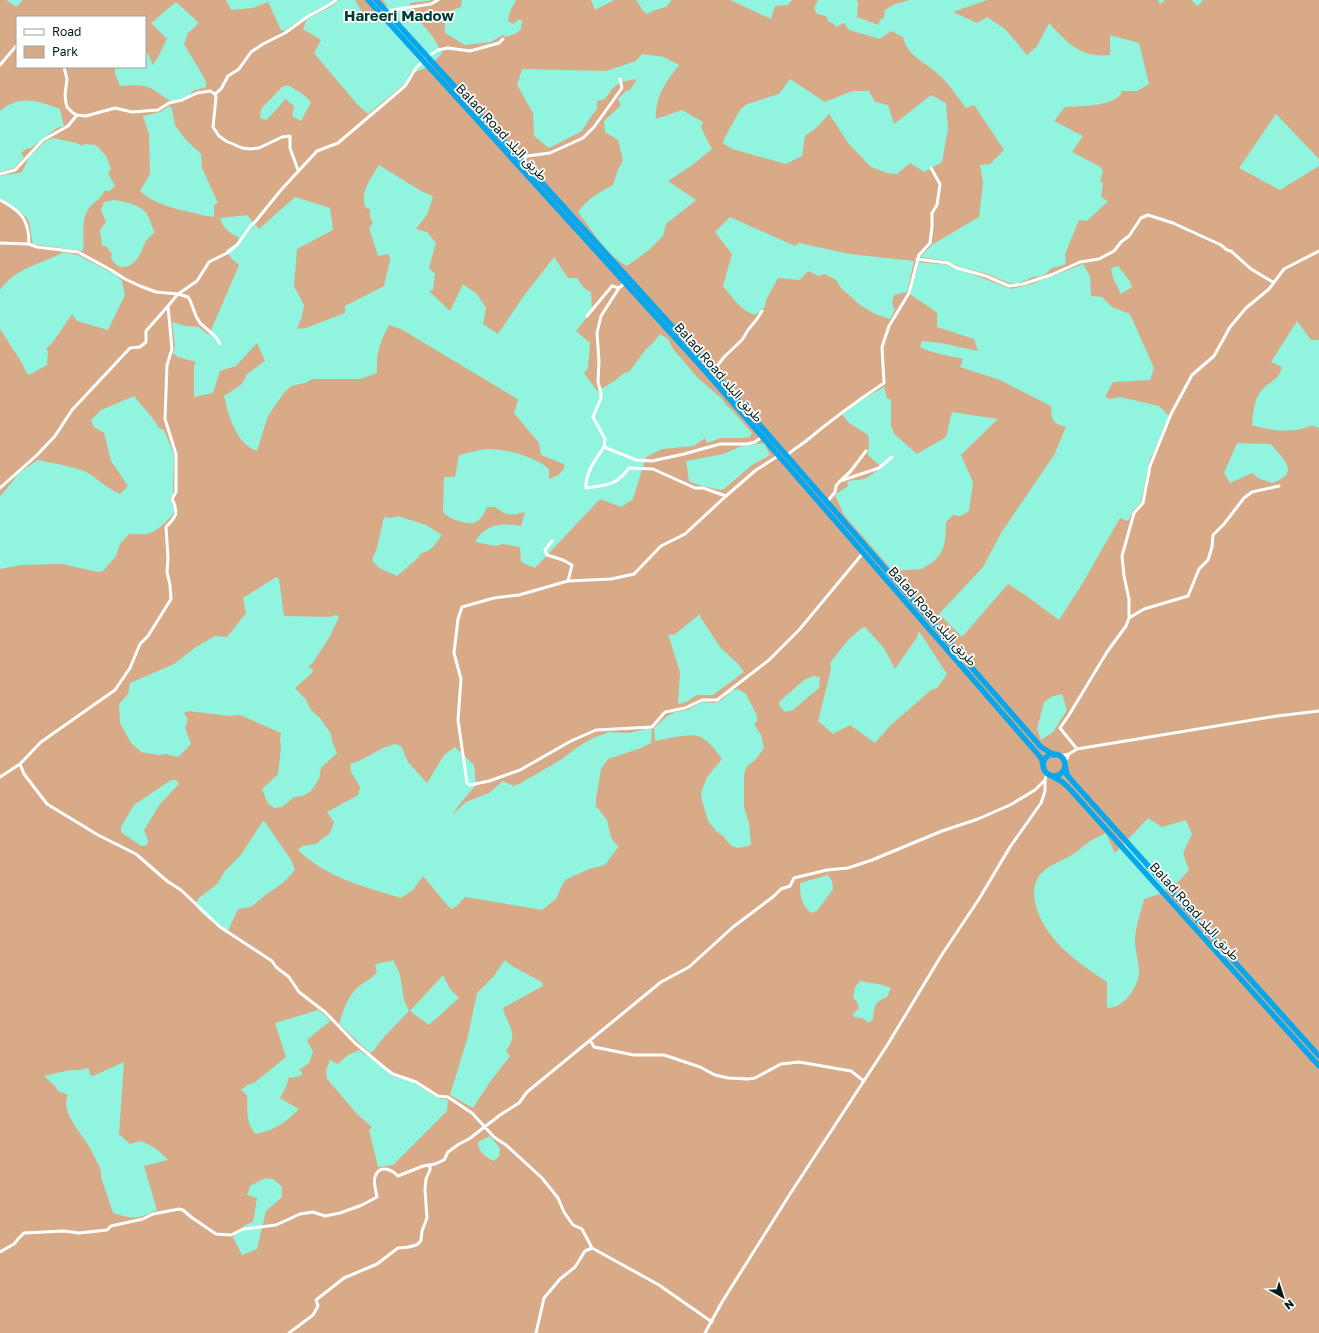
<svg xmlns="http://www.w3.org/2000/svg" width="1319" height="1333" font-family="'Golos Text','Noto Sans Arabic',sans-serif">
<rect width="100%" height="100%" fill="#91f4de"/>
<path fill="#d8aa87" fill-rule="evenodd" d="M0 0H6L16 7 23 0H226L231 10 253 8 268 2 281 30 284 31 306 16 328 4 333 0H339L330 7 307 19 303 29 321 40 314 53 356 103 368 114 404 84 408 79 410 73C423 71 433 64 442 53L433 37 410 10V3L434 0H462L461 7 444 13 445 33 465 45 491 42 503 35 506 37 517 33 521 29V25L523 22 520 19 513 24 508 21 510 12 516 0H591L595 10 614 0H636L644 12 647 14 655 10 666 7 672 0H730L771 19 775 6 788 5 792 0H818L814 8 817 14 826 16 829 22 833 23 836 27 844 23 849 30 880 39 891 31 903 37C907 56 925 62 938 74 949 83 957 97 966 108L974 105 1004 150 990 164 980 165 983 183 979 217 933 244 920 257 947 261 960 267 988 274 1009 283 1017 284 1033 277 1042 276 1048 272 1050 269 1066 264 1065 254 1079 220 1087 221 1108 201 1101 197 1103 183 1100 182 1103 170 1099 166 1072 152 1083 136 1054 121 1065 107C1080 106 1117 107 1122 91H1137L1149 84 1139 43 1110 35V55C1080 58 1068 43 1049 23L1037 46 1027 55 1005 29 987 17 977 23 953 12 987 0H1158L1160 4 1165 0H1191L1198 6 1203 0H1319V159L1276 114 1239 168 1280 190 1319 166V340H1311L1297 321 1271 362 1282 367C1279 380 1270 381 1261 391 1254 399 1253 414 1252 425 1270 431 1295 434 1312 425L1319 428V1333H0V569L21 565 62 564 98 572 103 571 116 556 120 544 129 534C134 533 139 535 145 534 155 534 169 520 175 511L170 498 173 494 174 454 164 430 159 428 154 420 134 396 101 410 91 420 94 427 104 433 111 461 128 486 120 494C106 488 99 479 86 472 76 467 51 463 38 460 32 464 25 468 19 473 15 478 4 493 0 496V329L22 363 26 372 29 375 47 365 48 351 46 349 53 342 72 314 77 321 108 330 125 295 122 281 116 275 78 255 63 252C57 256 51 258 44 261 26 268 11 274 0 290V198C7 203 27 214 29 222 31 230 31 237 33 244L83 251C85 237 80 221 89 208 94 202 102 198 104 191H109L115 186 108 173 111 169 106 156 96 145 84 144 82 146 77 143 53 138 47 140 29 157 22 172C14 175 6 173 0 177V172L14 168 24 157 21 153 26 149 31 148 57 128 64 126 60 109C37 101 21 94 0 111ZM176 2 198 22V24L188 33 184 44 206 81V87L193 91 188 97 178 100 170 101C147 85 148 84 120 86L115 74V67H17V17H145V52H147L153 65C159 57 162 48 167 39L151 23ZM642 54 664 57 679 65C666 82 655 96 656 119L682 110 703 122 701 128 712 149 691 166 668 181 696 200 666 224 663 236 649 250 627 266C609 258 590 228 578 212 587 199 600 192 613 185L618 170 623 160 618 140 605 132 604 121 621 105 618 99 626 91 630 90 637 79 621 82 613 88 605 99 597 101V109L592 115 582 131 549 148 534 136 533 113 517 85 522 69 606 71 636 61ZM790 79 825 102 852 91H869L875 102 888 105 894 124 931 95 946 103 948 129 942 162 924 172 910 163 897 174 887 173 871 167 849 144 829 114 816 128 805 136 802 156 786 164 732 149 723 143 724 139 740 110 747 104 779 94ZM288 85 304 95 311 102 301 121 292 116 294 106 285 99 279 107 266 120 260 118 261 109 282 87ZM170 106 172 109 175 125 186 140 201 154 202 168 218 203 214 205V217L206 216C184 210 157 207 140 191L150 174 149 134 143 116 160 112ZM379 165 421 191 433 196 428 213 416 229 427 232 436 243 429 268 435 274 433 290 429 291 450 311 463 284 477 294 486 308 483 324 498 334 523 297 554 257 568 278H577L584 288 591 292 592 311 576 331 590 343 588 368 584 373 597 391 613 382 624 373 629 372 646 349 653 343 660 334 668 339 673 349 698 378 721 398 727 406 731 409 752 433 750 437 744 438H721L707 443 705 438 694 446 662 449 646 457 633 499 621 507 600 499 535 568 521 562 520 547 503 544 496 546 475 542C486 523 501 523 521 526L525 512C510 516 507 516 495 507H487C480 523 475 526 459 521 452 519 448 517 443 512L444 477H455L459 455C468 453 478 450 487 449 505 448 535 457 549 469V479L558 475 564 469V464L541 455 539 443 514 413 518 400 514 397 401 329 389 325C380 343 376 352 377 373L360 379H312L305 383 291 386 283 394 268 416 257 451C235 443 229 416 224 396L242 384 247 374 265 361 257 343 236 366 220 371 213 393 194 397V366L196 362 178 357 173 353 175 347 172 322 185 326 199 327 209 335 239 265 230 257 226 250 236 244 239 238C229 232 223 229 220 218L247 215 259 229 295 197 330 208 333 230 297 249 294 286 304 305 302 316 297 329 306 328 345 313V306L384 286 390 261 389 254 378 256 369 228 373 223 370 218V209L366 208C359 193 371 178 379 165ZM114 200C127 202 144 205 149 218 152 224 151 226 155 232 152 235 148 238 146 241 143 246 142 251 139 256 131 269 117 272 111 257L112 254 106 246H102L100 230 106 222 101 210 104 202ZM730 217 795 246 799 243 850 254 914 261 907 292 894 295 892 304 895 310 890 319 875 314 860 305 841 288 836 280 825 274 819 276 808 271 800 280 778 278 766 300 765 307 755 315C741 311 732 297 723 286L732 254 715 232ZM919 262 948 265 1011 289 1032 284 1083 264 1090 276 1091 296 1102 297 1112 307 1130 314 1154 368 1150 380 1113 382 1105 397 1111 399 1120 397 1159 406 1169 416 1153 454 1150 459 1141 502 1133 511 1128 521 1120 518 1081 586 1059 620 1025 595 1008 584 962 637 939 614 983 567 1001 533 1054 455 1066 427C1051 423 1052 420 1051 406L1000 380 960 367 963 359C948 355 933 354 920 347L922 341 941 343 978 351 974 339 937 327V313C929 306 919 301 910 294ZM1118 266C1123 273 1130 279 1132 287L1121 294 1113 278 1111 268ZM884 387 887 398 891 400V427L893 429 894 434 917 454 946 437 952 412 998 419 961 455 973 482 969 511 961 516 953 515 946 522C945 538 947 548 935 560 931 564 926 565 922 569L893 571 844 515 835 495 848 486 847 482C853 479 858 481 864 479 870 476 876 471 882 468L868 455C868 448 870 441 868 435L849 423 842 414 865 398ZM764 443 770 455 752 465 724 489 721 490C712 488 695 485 689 481L686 461 723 454 742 446ZM1237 443 1271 444C1284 460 1301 473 1272 483L1258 478 1252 473 1230 483 1224 473ZM398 516 426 525 442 535C436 543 431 552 421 553L418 558 397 576 379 568 372 560 377 548 384 517 392 518ZM276 577 279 579 284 616 329 617 336 615 339 617 329 638 312 664 308 666 313 670V672L295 688 306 700 311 710 320 718 331 734 332 741 337 753 321 768 319 779 311 791 303 796 294 797 282 807 275 808 268 804 262 789 278 774 281 748 280 739 281 733 240 715 229 716 188 711 184 713 188 719 185 728 191 744 178 757 165 754 159 755 141 752 131 743 120 723 119 704 128 694 130 683 174 664 196 647 215 636 227 637 246 613 243 598ZM700 614 701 618 720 647 738 664 744 672 713 695H697L686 702 678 704 680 672 668 634 674 635ZM865 627 884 648 895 669 917 637 919 631 947 674 937 688 931 690 890 726 875 743 850 725 833 734 818 721 831 669 830 663 848 640 862 628ZM813 676 820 677 819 688 793 710 785 712 780 707 779 702 804 680ZM738 689 746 694 757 716V721L754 724 761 735 764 747 762 751 754 761 747 766 744 774V807L749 823 751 845 739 848 731 846 723 836 716 831 708 821 702 801 701 793 707 777 722 759C716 751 710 742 701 737 692 732 666 739 655 741L654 728 666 717 675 712 687 710 702 702 715 703 722 700 732 690ZM1062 694 1067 710 1053 732 1041 740 1037 729 1044 702 1053 696ZM650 728 652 730 651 743 641 748 608 759 601 769 596 799V806L607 820 611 837 614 842 619 846 605 865 589 869 567 879 563 883 556 899 542 910 465 897 457 906 452 909 448 906 423 876 413 890 401 898C365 887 325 877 298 850L302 846 316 844 330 833 334 822 327 812 358 795 360 787 351 772 350 764 361 760 383 748 395 744 401 746 408 762 427 783 444 755 455 747 474 765 476 785C468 795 459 803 453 814L466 802 489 793 503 781 514 786 519 784 562 759 579 746 593 738 609 732 629 733ZM171 780H176L179 784 160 804 144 830 148 840 147 845 141 846 121 832V827L134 805ZM1148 818 1162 827 1186 820 1192 834 1183 853 1189 870C1171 890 1170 891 1144 899 1141 911 1135 928 1135 941 1135 951 1139 962 1139 972 1138 988 1124 1008 1107 1008V982C1077 962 1043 939 1035 902 1033 893 1034 884 1039 876 1047 865 1060 862 1070 856 1077 852 1083 846 1090 841 1095 838 1101 836 1106 833L1115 853ZM263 821 265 822 291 860 295 870 283 883 268 893 251 907 238 909 228 931 215 924 205 916 197 908 196 903 199 898 217 884 225 871 240 856ZM828 875 832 881 833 889 817 911 811 913C801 905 800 895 800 883ZM393 960 400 974 404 1000 409 1011 384 1037 374 1050 370 1053 339 1024C343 1012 346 1000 355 990 361 983 371 980 377 972L375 965C381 961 387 963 393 960ZM505 960 512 966 542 982 543 986 503 1008C507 1026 520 1032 506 1051L510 1056 490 1082 473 1108 450 1095 468 1036 477 993 493 977ZM443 975 450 989 459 998 429 1025 410 1011ZM860 981 883 985 891 988 887 997C873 1003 875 1006 873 1019L869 1023 862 1018 854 1017 853 1014 859 1008 857 1002 853 997 855 987ZM318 1010 325 1015 330 1021 307 1040 313 1052 309 1063 299 1070 302 1072V1075L292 1078 289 1077 286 1087 280 1098 299 1109C285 1123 275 1130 256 1134 245 1123 248 1109 247 1095L241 1090 247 1085 254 1083 286 1057 275 1023ZM359 1050 376 1062 393 1076 413 1082 438 1098 448 1100 447 1111 393 1165 378 1167 369 1130 372 1127 357 1114 327 1079 326 1070 330 1060 338 1064 348 1055ZM124 1062 119 1134 130 1144 140 1141C152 1145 159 1150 168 1160L144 1166 157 1210C136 1220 134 1219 113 1213L101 1177C102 1170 99 1166 96 1160 93 1154 90 1148 87 1143 79 1131 60 1110 68 1095L58 1091 55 1086 44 1076 70 1070H81L86 1068 89 1069 90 1075 93 1076ZM490 1136 500 1148 499 1157 493 1161C485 1156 478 1152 478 1142ZM265 1178 273 1179 282 1187V1197L266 1211 257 1249 242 1255 233 1237 245 1225 253 1222 257 1198 247 1195 250 1186Z
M355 0H383L387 6 368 22Z
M857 0H910L895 4 885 10 884 17 880 20 878 25 857 17 858 5Z"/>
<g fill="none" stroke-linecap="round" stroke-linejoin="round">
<path stroke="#fff" stroke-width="3" d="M386 11 431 4 438 0
M503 39 499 43 470 51 448 48 438 50 427 57 416 68 405 86 338 143 317 151 281 190 255 222 251 225 238 244 227 253 209 262 197 281 178 294 168 306 172 349 167 365 165 419 176 454V492L172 499C179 513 176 517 166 527L168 558 167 572 170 585 171 599 148 636 140 644 130 668 115 690 41 742 20 764 24 774 47 804 98 835 136 854 167 881 181 890 220 927 272 961 276 967 289 977 299 992 325 1012 355 1043 386 1069 393 1074 416 1082 438 1096 448 1097 472 1113 494 1137 506 1145 542 1178 558 1198 564 1212 573 1225 582 1229 592 1248 659 1285 712 1322
M0 65 17 45
M64 67 67 79 65 95 66 103 67 107 73 113 77 115 86 116 115 108 132 112 158 110 169 103 182 100 197 93 210 91 215 94 216 98 213 127 219 136 226 141 242 148 250 149 259 148 282 137 290 136V148L298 170
M215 94 221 89 228 76 239 69 251 52 263 44 285 33 307 17 329 5 336 0
M521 161 527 156 550 153 583 138 594 127 622 88 620 79
M0 174 15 170 43 140 68 126 77 115
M0 200C21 211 29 219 29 244
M0 243 29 244 37 247 78 252 111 270 125 279 140 286 156 292 178 294 188 297 190 300 196 316 200 323 216 337 220 344
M917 259 948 263 957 268 986 276 1009 286 1023 284 1051 275 1080 262 1099 259 1114 251 1121 242 1129 236 1141 218 1148 215 1173 223 1221 245 1227 250 1231 251 1251 269 1273 282
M619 288 601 316 597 333 599 361 598 382 601 393V398L593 417 605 439 604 447 636 460 652 461 684 454 720 444H747L755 442 762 437
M587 316 612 286 619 288 625 283
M710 368 717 366 725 356 742 340 748 330 757 319 762 311
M604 447C596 459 585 473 586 488 606 485 616 486 629 468L653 469 695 488H703L726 496
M778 456 756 470 726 496 685 534 661 546 634 574 611 579 568 581 519 595 494 598 462 607 458 619 454 653 461 679 458 720 467 783 470 785 489 781 520 770 571 741 596 730 652 727 665 712 685 708 702 700H717L769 660 799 630 863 553
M787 456C791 450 800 446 806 441 831 420 857 401 884 383L882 347 889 326 909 293 919 255 930 243 932 227V213L937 205 940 184 931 168
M842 479 850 472 866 451
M0 488 37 455 55 436 72 410 130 348 140 347 146 342V331L168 306
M827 502 835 492 836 486 840 481 879 468 892 457
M552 541 545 550 547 555 563 560 572 565 568 581
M1129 618 1144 609 1188 596 1199 569 1208 560 1212 547 1213 535 1224 524 1244 498 1252 492 1279 486
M1077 749 1060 728 1069 715 1107 652 1126 626 1129 618V599L1124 576 1122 556 1134 513 1143 503 1150 466 1171 414 1192 375 1214 356 1230 327 1246 308 1269 289 1284 269 1319 251
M1069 754 1077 749 1277 716 1319 711
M1060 756 1069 754 1065 762
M0 777 20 764
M590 1040 594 1047 634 1055H664L700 1067 715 1075 728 1078 748 1079 755 1078 781 1064 799 1062 851 1071 864 1081
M0 1252 14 1244 18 1239 24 1233 64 1231 79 1233 107 1230 111 1226 143 1219 153 1214 179 1209 183 1210 191 1217 216 1234 231 1235 243 1229 276 1225 300 1214 313 1212 325 1216 340 1213 362 1205 377 1197C376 1191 373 1182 375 1177 379 1164 391 1169 398 1176L423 1166 435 1164 444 1160 448 1152 459 1144 469 1139 500 1115 519 1103 527 1092 661 982 689 967 733 927 774 896 781 889 790 886 794 878 827 870 848 868 872 860 942 831 978 819 1010 805 1035 790 1045 780
M289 1333 313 1315 318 1306 316 1300 344 1278 377 1264 398 1248 409 1247 416 1245 419 1243 421 1240 422 1231 427 1218 425 1190 426 1179 430 1170V1166
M536 1333 544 1298 560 1279 575 1267 585 1251 592 1248
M705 1333 722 1302 790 1194 888 1044 941 956 979 899 1010 847 1041 803 1045 791V780L1047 773"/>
<path stroke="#09a6ec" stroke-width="5.5" d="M368 0 706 372 1036 752 1041 758 1044 767
M376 0 710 368 1041 747 1054 755
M1043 765a11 11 0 1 1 22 0a11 11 0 1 1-22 0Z
M1065 765 1067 775 1073 782 1319 1056
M1050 775 1061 781 1068 787 1319 1066"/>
</g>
<g text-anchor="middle" stroke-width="3.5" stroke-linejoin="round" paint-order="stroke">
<g font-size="13" fill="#001c16" stroke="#fff">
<text transform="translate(502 132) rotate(47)" y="5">Balad Road طريق البلد</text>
<text transform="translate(719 372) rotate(49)" y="5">Balad Road طريق البلد</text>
<text transform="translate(933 616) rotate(49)" y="5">Balad Road طريق البلد</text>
<text transform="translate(1195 911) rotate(48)" y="5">Balad Road طريق البلد</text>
</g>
<g font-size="15" font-weight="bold" fill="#003d33" stroke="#fff">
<text x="399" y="21">Hareeri Madow</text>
</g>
</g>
<rect x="16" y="16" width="130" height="52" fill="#ffffff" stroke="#99a4a2"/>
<rect x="24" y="29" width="20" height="6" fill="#ffffff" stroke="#99a4a2"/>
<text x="52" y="36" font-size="12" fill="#001c16">Road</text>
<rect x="24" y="46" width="20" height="12" fill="#d8aa87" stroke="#99a4a2"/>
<text x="52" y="56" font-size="12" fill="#001c16">Park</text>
<g transform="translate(1283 1297) rotate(141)" stroke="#ffffff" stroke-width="3" paint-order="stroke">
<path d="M0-3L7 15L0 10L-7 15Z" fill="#001c16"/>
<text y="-6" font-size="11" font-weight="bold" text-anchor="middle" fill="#001c16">N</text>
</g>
</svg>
